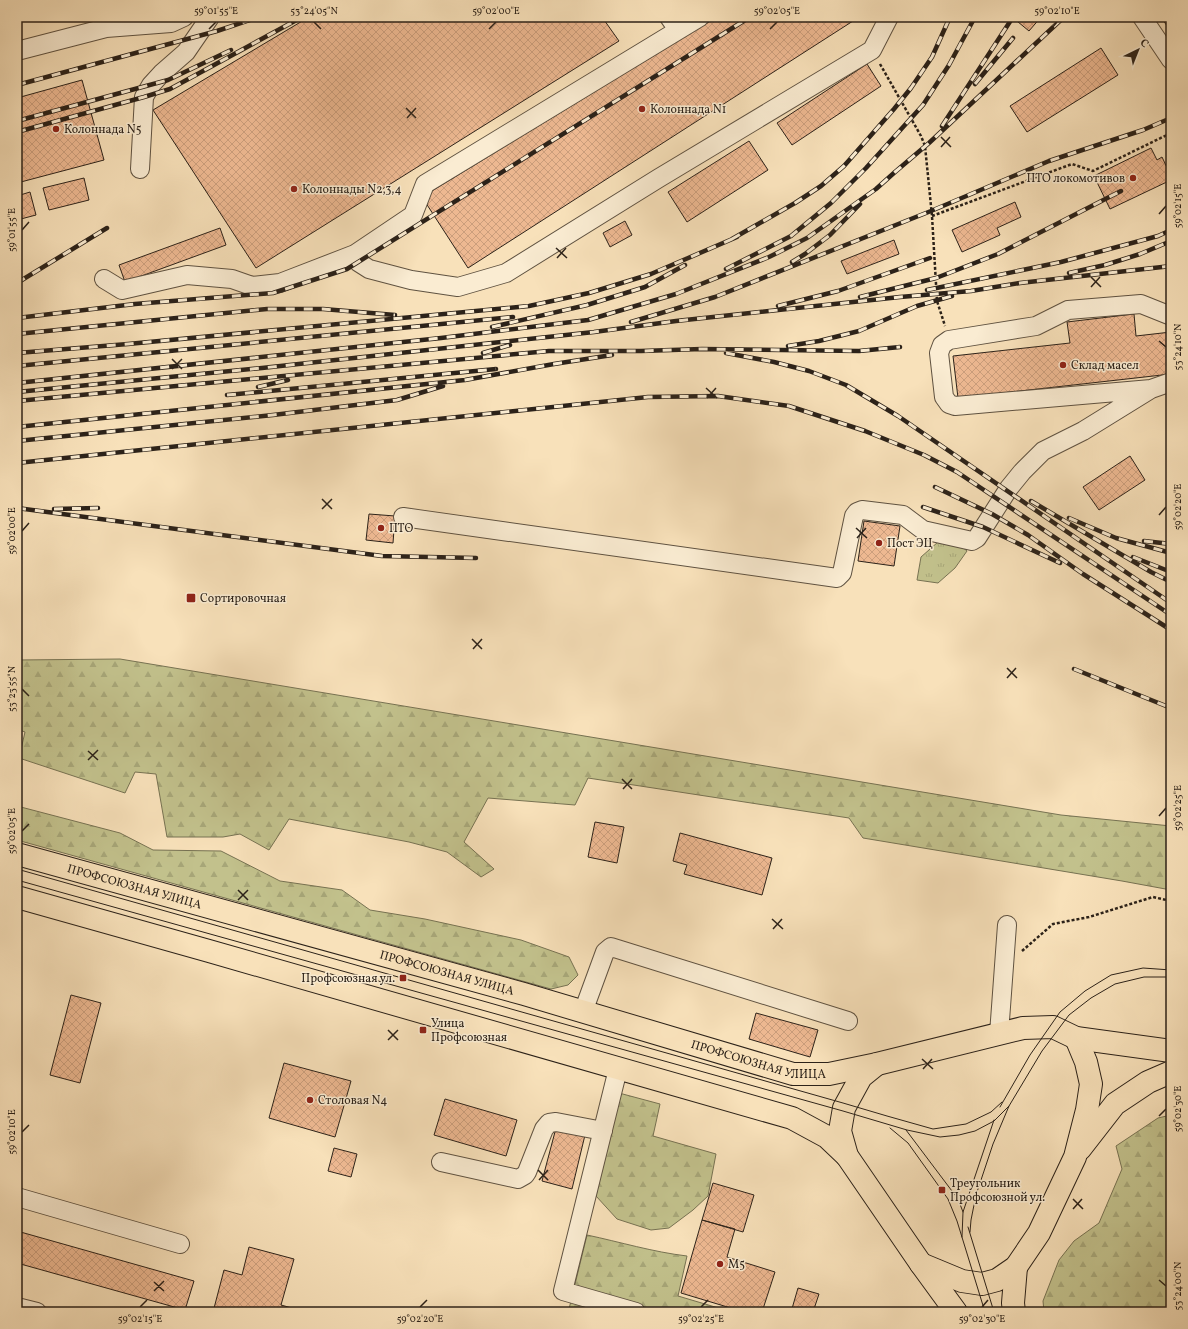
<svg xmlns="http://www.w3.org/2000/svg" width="1188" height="1329" font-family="Vollkorn,serif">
<defs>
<pattern id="grass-tufts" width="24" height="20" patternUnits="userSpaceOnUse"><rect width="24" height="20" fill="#c2c18c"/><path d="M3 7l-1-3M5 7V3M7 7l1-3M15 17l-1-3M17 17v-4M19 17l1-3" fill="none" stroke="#a7a678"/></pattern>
<pattern id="forest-firs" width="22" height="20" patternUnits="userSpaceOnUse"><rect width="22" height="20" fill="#c2c18c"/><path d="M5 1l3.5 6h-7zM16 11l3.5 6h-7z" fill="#a7a678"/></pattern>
<pattern id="building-cross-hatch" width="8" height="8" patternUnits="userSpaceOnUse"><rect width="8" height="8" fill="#edb891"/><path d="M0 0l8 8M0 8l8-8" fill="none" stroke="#cb9e7c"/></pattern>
</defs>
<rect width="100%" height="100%" fill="#f8e1ba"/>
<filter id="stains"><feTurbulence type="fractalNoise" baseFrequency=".005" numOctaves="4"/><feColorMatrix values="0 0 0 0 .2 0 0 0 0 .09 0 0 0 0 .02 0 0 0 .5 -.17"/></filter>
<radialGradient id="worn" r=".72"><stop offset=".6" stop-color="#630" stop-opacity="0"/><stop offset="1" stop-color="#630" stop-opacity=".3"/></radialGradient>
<path fill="url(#grass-tufts)" stroke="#777252" d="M938 542 961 546 967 551 955 568 938 583 917 580 921 557Z"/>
<path fill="url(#forest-firs)" stroke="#777252" d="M120 659 1061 815 1171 826V890L1122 881 863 838 849 818 588 778 575 805 488 798 464 842 494 869 481 877 447 852 409 842 289 819 269 850 240 834 223 837H167L156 774 135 772 125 793 19 758 25 732 17 729V660Z
M17 806 120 833 153 850 221 851 280 881 342 890 370 910 425 919 521 940 569 957 578 975 568 985 551 989 17 840Z
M619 1093 660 1104 653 1136 716 1154 708 1196 693 1210 669 1228 651 1230 617 1219 596 1196Z
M1171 1115V1312H1044L1043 1301 1059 1260 1074 1241 1099 1223 1122 1169 1116 1146 1158 1118Z
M587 1235C620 1242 653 1252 687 1256L678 1296 732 1312H581L569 1309Z"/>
<path fill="url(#building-cross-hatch)" stroke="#2c2219" d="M309 17H602L619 41 256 268 153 110Z
M717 17H851L853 21 468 268 422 197Z
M1012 17H1041L1029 31Z
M1161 17H1171V32Z
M1101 48 1118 75 1027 132 1010 106Z
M867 64 881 86 792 145 777 123Z
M82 80 104 160 17 183V98Z
M749 141 768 170 687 222 668 192Z
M1151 148 1157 160 1162 157 1171 176V180L1110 209 1094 176Z
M84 178 89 200 49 210 43 188Z
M30 192 36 215 17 220V196Z
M1015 202 1021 217 997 228 1000 235 962 252 952 230Z
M625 221 632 235 610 247 603 233Z
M220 228 226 245 125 282 119 265Z
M894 240 899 254 847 274 841 261Z
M1134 314 1136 336 1171 332V374L958 398 953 356 1070 343 1067 322Z
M1130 456 1145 480 1099 510 1083 487Z
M369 514 395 516 393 543 366 540Z
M864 521 900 526 894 566 858 561Z
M595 822 624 827 617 863 588 857Z
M680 833 772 858 762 895 684 874 687 865 673 861Z
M71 995 101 1003 80 1083 50 1075Z
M756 1013 818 1030 810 1057 749 1039Z
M284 1063 351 1081 335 1137 269 1118Z
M445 1099 517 1120 506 1156 434 1135Z
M556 1128 585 1135 572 1189 542 1181Z
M334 1148 357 1154 351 1177 328 1171Z
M713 1183 754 1195 743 1232 702 1220Z
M702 1220 735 1229 727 1257 775 1272 762 1312H744L681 1293Z
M17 1231 194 1281 185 1310 17 1263Z
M249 1247 294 1259 281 1305 306 1312H213L224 1270 242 1275Z
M798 1288 819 1294 813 1312H791Z"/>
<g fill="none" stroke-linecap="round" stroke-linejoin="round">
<defs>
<path id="minor" d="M669 17 678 30
M1142 17 1171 60
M17 51 106 28 171 23 184 17
M140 169 144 97 151 85 162 73 186 52 210 17
M355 254 358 262 369 269 411 280 458 287 506 273 659 178 872 50 889 17
M104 279 122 290 187 275 232 279 252 286 280 283 355 254 413 215 425 184 700 17
M1171 316 1141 304 1068 310 1036 326 949 340 942 345 939 353 944 397 949 404 955 406 1151 389 1171 382
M403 517 837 578 842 573 854 516 857 512 862 510 903 515 923 530 972 541 977 538 1009 488 1022 472 1043 451 1083 431 1151 389
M583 1012 605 952 611 947 848 1021
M999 1034 1007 925
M618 1069 563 1291 636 1312
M441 1162 518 1179 525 1175 527 1172 544 1129 549 1123 556 1122 603 1131
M17 1197 180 1244
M17 1307 37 1312"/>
<g id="major">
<path id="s1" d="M17 854 524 994 793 1074H829L877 1064 1023 1028 1053 1027 1076 1038 1171 1051"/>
<path d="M17 897 209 951 792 1118 827 1137 847 1156"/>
<path d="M877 1064 861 1077 844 1108 840 1131 847 1156 921 1264 956 1312"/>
<path d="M1080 1149 1115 1104 1148 1082 1171 1072"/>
<path d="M921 1264 962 1281 982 1284 997 1280 1016 1267 1039 1233 1075 1157 1087 1110 1091 1084 1086 1062 1076 1038"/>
<path d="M1014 1312 1013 1303 1016 1267"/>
</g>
</defs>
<use href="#minor" stroke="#5f5241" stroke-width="20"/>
<use href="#major" stroke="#2c2219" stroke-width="24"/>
<path stroke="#2c2219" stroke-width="2.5" stroke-dasharray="3 2" stroke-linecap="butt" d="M880 64 921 136 925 146 932 216 937 301 945 326
M932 216 1072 164 1093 171 1171 133
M1022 951 1053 924 1089 917 1153 897 1171 901"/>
<use href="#minor" stroke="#faecd2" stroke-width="18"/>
<use href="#major" stroke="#f8e1ba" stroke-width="22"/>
<path stroke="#2c2219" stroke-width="1" d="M17 869 843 1103 887 1116 933 1129 966 1124 991 1112 1002 1102
M17 880 843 1111 907 1130 940 1137 959 1135 975 1131 994 1121 1009 1106
M1000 1107 1030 1055 1060 1012 1085 991 1111 975 1143 968 1171 970
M890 1128 908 1143 948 1199 957 1221 985 1312
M906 1130 958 1199 963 1212
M968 1227 994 1312
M970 1232 971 1220 976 1195 993 1144 1009 1106 1042 1051 1069 1015 1091 998 1115 984 1144 977H1171
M962 1237 963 1212 994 1120"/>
<defs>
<path id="rail" d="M975 84 1013 38
M17 85 217 31 259 17
M17 121 168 80 231 50
M942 126 1013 17
M17 132 144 97 170 89 302 17
M732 239 795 203 821 186 844 166 894 109 911 88 932 57 950 17
M792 262 805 254 830 235 860 204
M726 269 791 236 831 203 866 168 923 105 949 65 975 17
M1069 273 1105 265 1140 254 1171 241
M17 283 107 228
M927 290 1061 262 1158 236 1171 230
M860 297 936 278 998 254 1121 191
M778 306 838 291 930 258
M17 318 135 304 273 293 347 269 750 17
M631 322 715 297 931 211 1049 161 1143 130 1171 118
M492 327 587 305 645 287 685 265
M17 334 267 309H323L395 315
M788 346 819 341 859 331 917 306 952 296
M17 353 128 344 529 306 589 293 651 274 737 237
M483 353 510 345
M726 353 774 362 809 371 846 385 898 416 1171 603
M17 366 513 317
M17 383 441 338 588 320 676 294 769 257 807 238 876 189 895 172 929 143 1064 17
M258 387 288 380
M17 392 262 368 594 332 676 321 900 297 971 291 1020 283 1171 266
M227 395 496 369
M17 401 549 351H641L702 349 859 351 900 347
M17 427 465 380 554 364 612 355
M17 441 273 415 397 400 443 386
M17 463 648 397 718 396 789 406 865 431 924 455 957 472 1171 615
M935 487 992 514 1028 535 1083 574 1171 630
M1031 501 1151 572 1171 582
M923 507 983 527 1060 563
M17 508 382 556 476 558
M54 509 98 508
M1069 518 1116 538 1171 553
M1144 541 1171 544
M1133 557 1171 572
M1074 669 1171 708"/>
</defs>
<use href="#rail" stroke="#2c2219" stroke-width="4.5"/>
<use href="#rail" stroke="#faecd2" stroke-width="3" stroke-dasharray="9" stroke-linecap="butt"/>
</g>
<path fill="none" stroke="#2c2219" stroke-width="1.5" d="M314 22 321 29M209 29 216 22M489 29 496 22M770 29 777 22M1051 29 1057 22M406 108 416 118M407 118 416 108M941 137 951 147M941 147 950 137M1159 214 1166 206M22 230 29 222M556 248 567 258M557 258 566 248M1091 277 1101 287M1091 287 1100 277M1159 341 1166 347M172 359 182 369M172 369 182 359M706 388 717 398M707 398 716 388M322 499 332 509M322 509 332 499M1159 515 1166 507M856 528 867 538M22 531 29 523M857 538 866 528M472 639 482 649M473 649 482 639M1007 668 1017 678M1007 678 1016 668M22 689 29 696M88 751 98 760M88 760 98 750M622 779 632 789M623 789 632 779M1159 816 1166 808M22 831 29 824M238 890 248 900M238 900 248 890M772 919 783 929M773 929 782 919M388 1030 398 1040M388 1040 398 1030M922 1059 933 1069M923 1069 932 1059M1159 1116 1166 1109M22 1132 29 1125M538 1170 548 1180M539 1180 548 1170M1073 1199 1083 1209M1073 1209 1082 1199M1159 1280 1166 1286M154 1282 164 1291M154 1291 164 1281M140 1307 147 1300M420 1307 427 1300M701 1307 708 1300M982 1307 988 1300"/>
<g fill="#8f2418" stroke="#faecd2" stroke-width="1.5">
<circle cx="642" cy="109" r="4"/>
<circle cx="56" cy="129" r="4"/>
<circle cx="1133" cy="178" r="4"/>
<circle cx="294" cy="189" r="4"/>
<circle cx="1063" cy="365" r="4"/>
<circle cx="381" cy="528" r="4"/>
<circle cx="879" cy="543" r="4"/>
<rect x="186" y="593" width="10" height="10" rx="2"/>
<rect x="399" y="974" width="8" height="8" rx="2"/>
<rect x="419" y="1026" width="8" height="8" rx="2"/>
<circle cx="310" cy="1100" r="4"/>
<rect x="938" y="1186" width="8" height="8" rx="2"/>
<circle cx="720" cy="1264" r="4"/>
</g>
<g text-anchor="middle" stroke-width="3" stroke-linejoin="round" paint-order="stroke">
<g font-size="12" fill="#2c2219" stroke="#faecd2" text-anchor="start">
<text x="650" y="113">Колоннада N1</text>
<text x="64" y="133">Колоннада N5</text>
<text x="1125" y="182" text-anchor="end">ПТО локомотивов</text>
<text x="302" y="193">Колоннады N2,3,4</text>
<text x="1071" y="369">Склад масел</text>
<text x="389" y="532">ПТО</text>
<text x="887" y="547">Пост ЭЦ</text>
<text x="200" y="602">Сортировочная</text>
<text x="395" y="982" text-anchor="end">Профсоюзная ул.</text>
<text x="431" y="1027">Улица<tspan x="431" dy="14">Профсоюзная</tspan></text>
<text x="318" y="1104">Столовая N4</text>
<text x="950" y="1187">Треугольник<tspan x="950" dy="14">Профсоюзной ул.</tspan></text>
<text x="728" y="1268">М5</text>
</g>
<g font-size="12" fill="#2c2219" stroke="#faecd2">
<text dy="4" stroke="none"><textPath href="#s1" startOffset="122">ПРОФСОЮЗНАЯ УЛИЦА</textPath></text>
<text dy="4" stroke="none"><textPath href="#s1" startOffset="446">ПРОФСОЮЗНАЯ УЛИЦА</textPath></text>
<text dy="4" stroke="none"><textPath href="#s1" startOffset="770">ПРОФСОЮЗНАЯ УЛИЦА</textPath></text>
</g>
</g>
<rect width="1188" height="1329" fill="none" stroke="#f8e1ba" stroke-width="44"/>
<g transform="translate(1138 50) rotate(43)" stroke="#faecd2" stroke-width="3" paint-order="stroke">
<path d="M0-3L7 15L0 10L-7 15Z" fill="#2c2219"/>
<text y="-6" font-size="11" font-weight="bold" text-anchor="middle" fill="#2c2219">С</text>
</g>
<rect x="22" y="22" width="1144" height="1285" fill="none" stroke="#2c2219" stroke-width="1.5"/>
<g font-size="10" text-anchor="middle" fill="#2c2219">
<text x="216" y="14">59°01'55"E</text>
<text x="314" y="14">53°24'05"N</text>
<text x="496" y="14">59°02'00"E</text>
<text x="777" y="14">59°02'05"E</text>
<text x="1057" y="14">59°02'10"E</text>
<text transform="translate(1177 206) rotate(-90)" y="4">59°02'15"E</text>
<text transform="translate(11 230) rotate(-90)" y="4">59°01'55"E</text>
<text transform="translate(1177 347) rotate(-90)" y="4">53°24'10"N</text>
<text transform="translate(1177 507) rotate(-90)" y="4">59°02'20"E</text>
<text transform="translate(11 531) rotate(-90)" y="4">59°02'00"E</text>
<text transform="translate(11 689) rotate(-90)" y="4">53°23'55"N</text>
<text transform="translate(1177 808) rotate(-90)" y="4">59°02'25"E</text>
<text transform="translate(11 831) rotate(-90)" y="4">59°02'05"E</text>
<text transform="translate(1177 1109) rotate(-90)" y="4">59°02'30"E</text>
<text transform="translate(11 1132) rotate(-90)" y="4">59°02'10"E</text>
<text transform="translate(1177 1286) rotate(-90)" y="4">53°24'00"N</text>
<text x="140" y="1322">59°02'15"E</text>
<text x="420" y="1322">59°02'20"E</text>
<text x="701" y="1322">59°02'25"E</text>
<text x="982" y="1322">59°02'30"E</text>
</g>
<rect width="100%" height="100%" filter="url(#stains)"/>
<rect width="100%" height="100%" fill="url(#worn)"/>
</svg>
